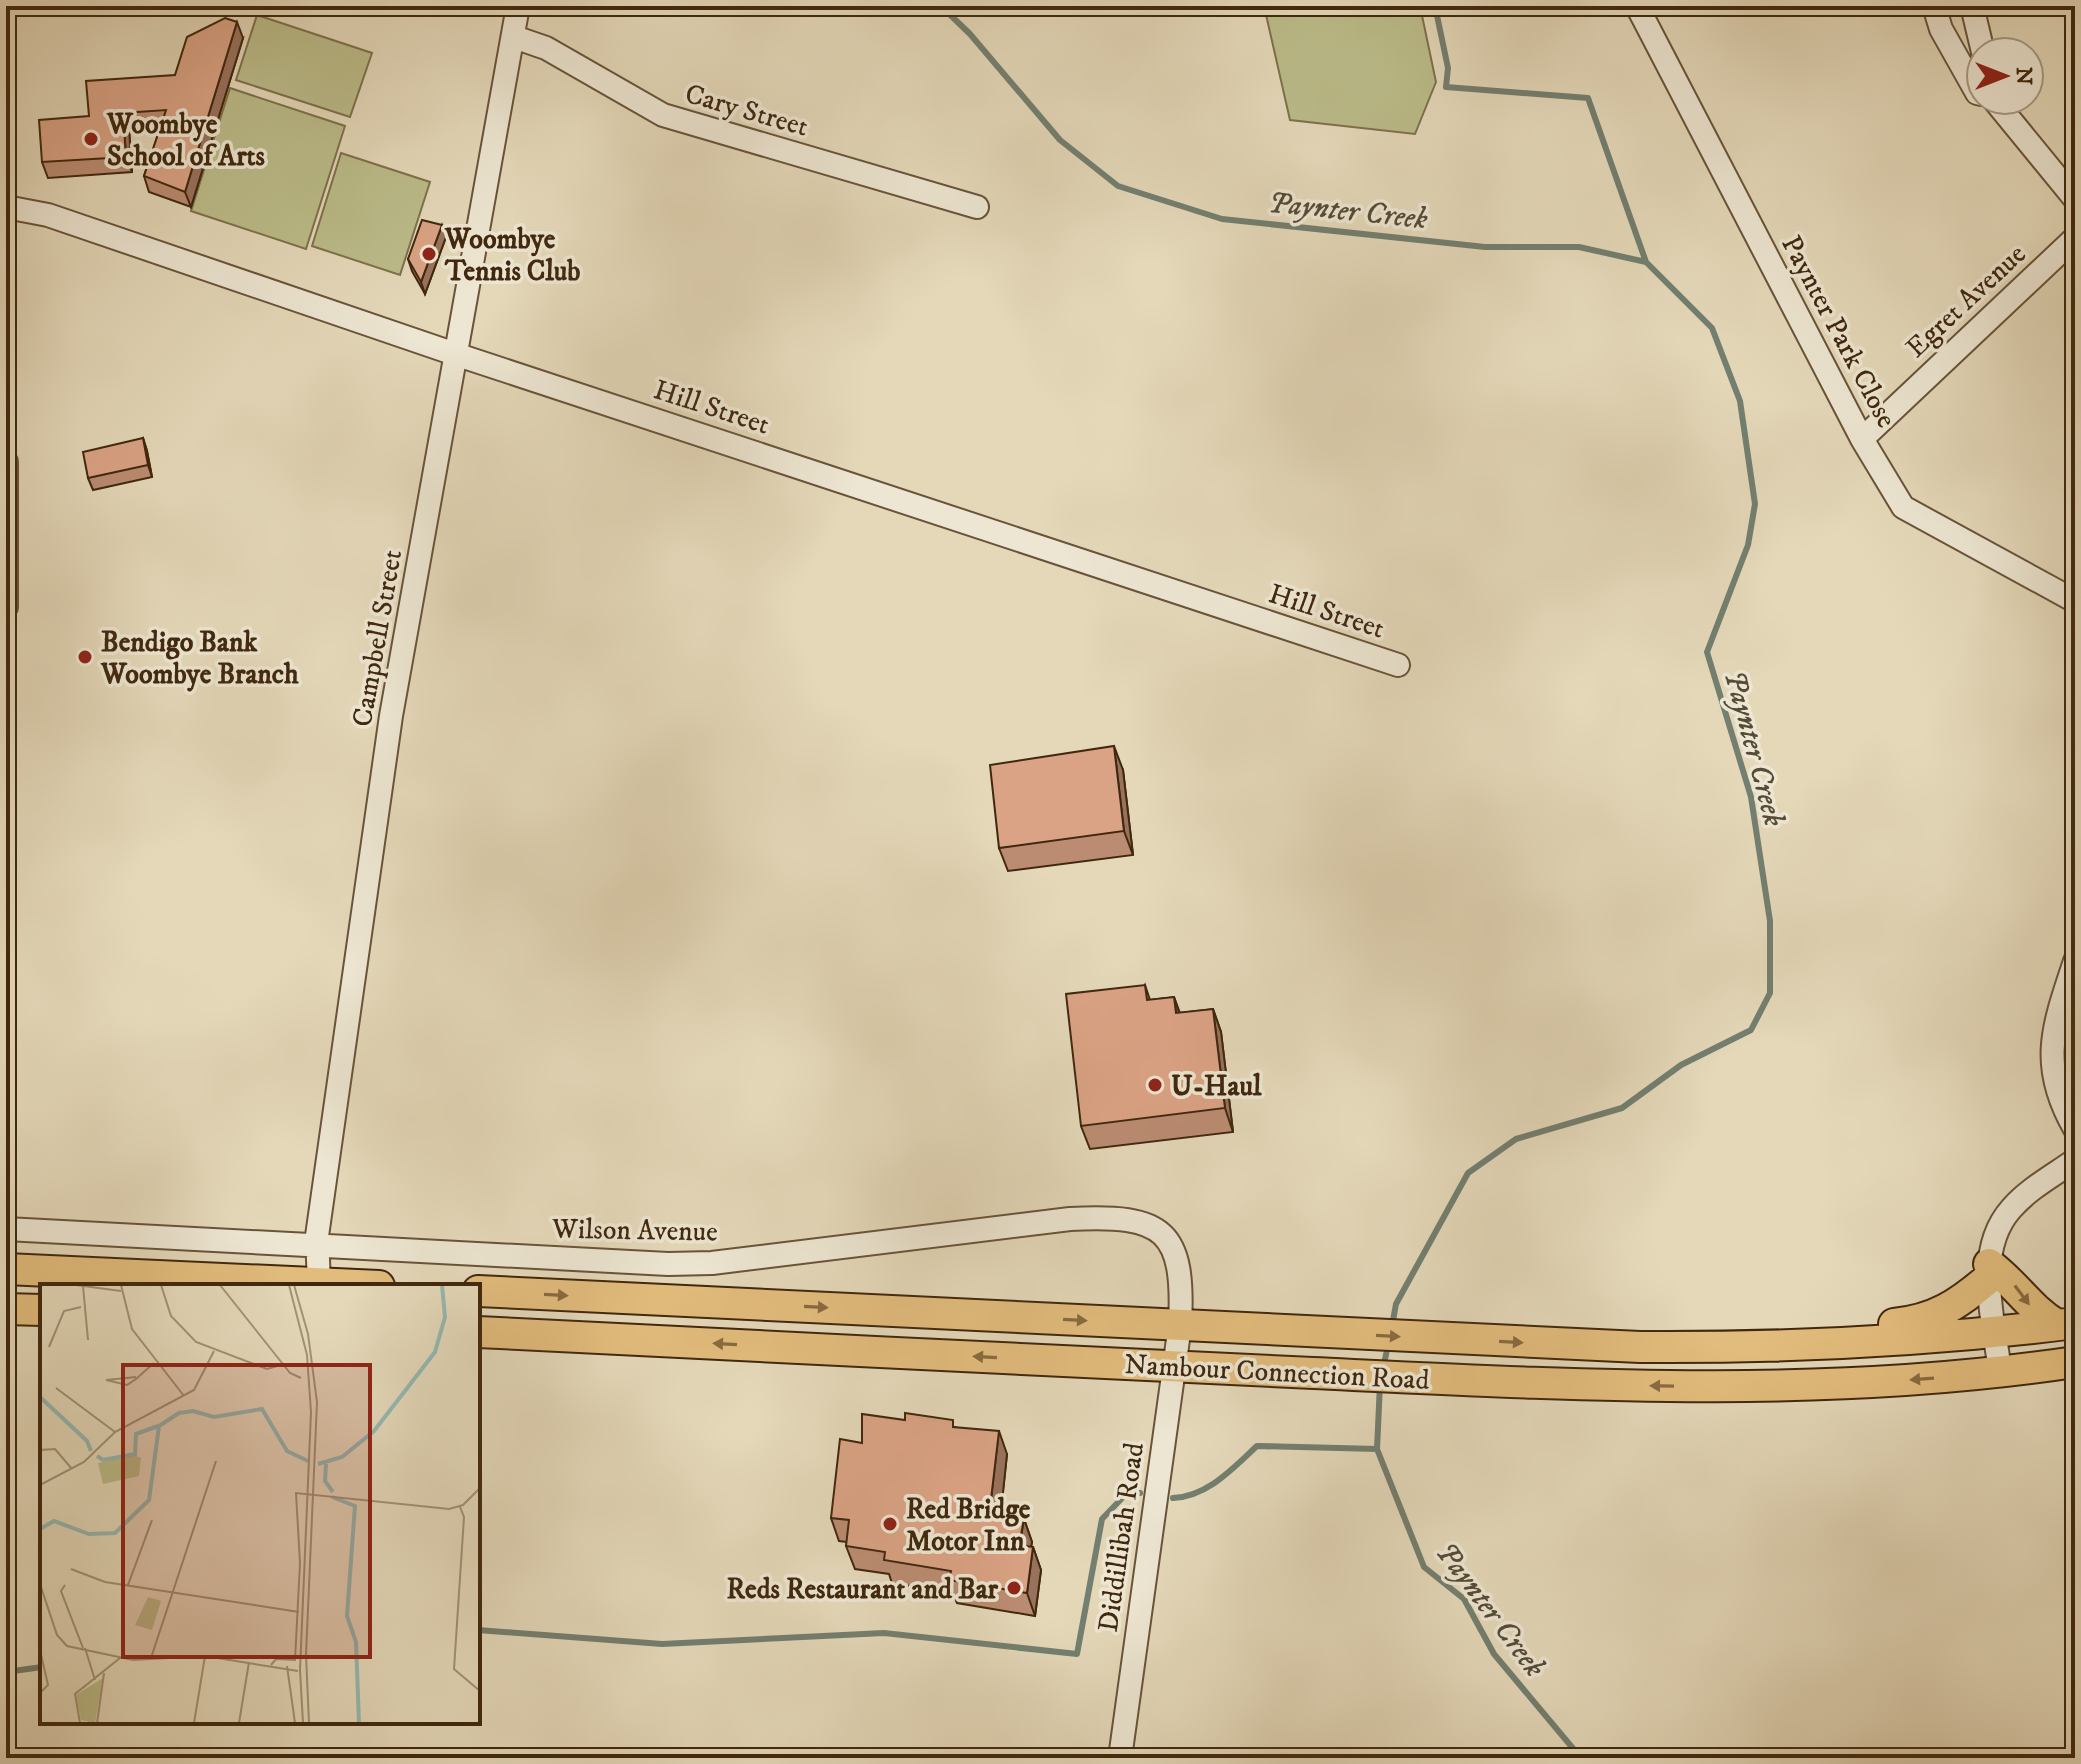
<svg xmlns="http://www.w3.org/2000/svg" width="2081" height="1764" font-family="'IM FELL DW Pica',serif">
<rect width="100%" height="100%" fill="#e4d8b9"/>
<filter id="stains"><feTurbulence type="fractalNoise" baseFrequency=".0025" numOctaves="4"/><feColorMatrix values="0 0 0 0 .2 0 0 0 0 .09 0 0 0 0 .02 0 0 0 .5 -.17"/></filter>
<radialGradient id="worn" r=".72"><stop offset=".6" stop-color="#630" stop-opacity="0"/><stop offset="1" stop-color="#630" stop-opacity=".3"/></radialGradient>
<path fill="#bbbc8a" stroke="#7e724c" stroke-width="2" d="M1264 6H1420L1436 82 1415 134 1290 120Z
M257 15 372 53 350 117 236 80Z
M230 88 345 126 306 249 191 211Z
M341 153 430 182 400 275 312 246Z"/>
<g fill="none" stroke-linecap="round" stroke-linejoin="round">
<path stroke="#737f70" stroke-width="6" d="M941 6 970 34 1060 140 1118 186 1222 219 1485 247H1579L1646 262 1712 328 1740 401 1755 504 1748 545 1707 652 1751 797 1770 921V993L1751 1030 1681 1065 1622 1108 1516 1139 1468 1173 1396 1304 1392 1326
M1435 6 1448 68 1446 87 1588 98 1646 262
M1383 1369 1388 1345
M1380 1384 1377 1449 1424 1567 1464 1599 1494 1654 1581 1758
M1173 1498C1208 1496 1232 1469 1257 1446L1377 1449
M478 1630 662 1644 884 1633 1077 1654 1102 1519 1126 1494 1140 1493
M6 1672 42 1667"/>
<defs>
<path id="minor" d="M1637 6 1862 439 1903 507 2075 601
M1934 6 1941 29 1977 93 1981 94
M1972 6 1983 52
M514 37 546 48 663 115 977 207
M1994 100 2075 199
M6 207 48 215 458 355 1398 665
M1862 439 2075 238
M6 462V607
M2075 961C2053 1027 2038 1065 2075 1129
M6 1229 668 1264 712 1263 1070 1219C1164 1214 1185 1230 1180 1325L1120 1758
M319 1283 317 1236 391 716 518 6
M2000 1371C1994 1321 1973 1252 2011 1209 2028 1189 2054 1175 2075 1160"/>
<path id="highway" d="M1989 1264C2015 1283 2029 1308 2057 1325
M6 1269 379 1286
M478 1291 1640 1347C1785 1348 1931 1341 2075 1323
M6 1309 42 1310
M1894 1324C1935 1320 1959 1304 1990 1277
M478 1332C756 1346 1035 1360 1313 1373 1567 1385 1822 1400 2075 1362"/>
</defs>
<use href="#minor" stroke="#69543a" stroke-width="26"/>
<use href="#highway" stroke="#40280f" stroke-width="34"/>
<use href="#minor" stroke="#ede6d2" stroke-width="22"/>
<use href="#highway" stroke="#e2bc7c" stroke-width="30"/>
</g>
<path fill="#bb8c72" stroke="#40280f" stroke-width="2" d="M243 38 191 207 149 192 144 176 161 126 129 128 132 172 48 178 42 162 89 116 175 75Z
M446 237 425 294 412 271 408 259Z
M143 438 147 451 152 477 93 490 88 478Z
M1123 770 1133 855 1008 871 999 848Z
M1145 985 1150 1000 1174 997 1180 1013 1213 1009 1221 1032 1233 1132 1090 1149 1081 1126Z
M955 1427 1007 1454 1001 1509 1017 1518 1024 1519 1032 1542 1031 1547H1033L1041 1570 1035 1616 957 1603 953 1593 892 1583 889 1574 855 1569 846 1546 847 1542 839 1541 831 1518 862 1443Z"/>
<path fill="#99725d" stroke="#40280f" stroke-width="2" d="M237 22 243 38 191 207 185 192Z
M123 113 129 128 132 172 126 157Z
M442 225 446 237 425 294 421 282Z
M143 438 147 451 152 477 148 465Z
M1114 746 1123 770 1133 855 1124 831Z
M1174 997 1182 1021 1176 1013Z
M1213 1009 1221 1032 1233 1132 1225 1108Z
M999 1431 1007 1454 999 1531 990 1508Z
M1014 1511 1022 1531 1024 1519 1032 1542 1027 1568 1019 1545 1014 1517Z
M1033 1547 1041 1570 1035 1616 1027 1593Z"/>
<path fill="#daa385" stroke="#40280f" stroke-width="2" d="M225 18 237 22 185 192 144 176 166 110 123 113 126 157 42 162 39 120 89 116 86 81 175 75 187 37Z
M422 220 442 225 421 282 408 259Z
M143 438 148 465 88 478 83 452Z
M1114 746 1124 831 999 848 990 765Z
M1145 985 1147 1000 1174 997 1176 1013 1213 1009 1225 1108 1081 1126 1066 994Z
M905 1413 953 1420V1427L999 1431 990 1508 1014 1511V1517L1024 1519 1019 1545 1033 1547 1027 1593 949 1580 951 1571 884 1560 885 1552 846 1546 849 1520 831 1518 840 1439 862 1443V1414L905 1420Z"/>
<defs><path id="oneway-solid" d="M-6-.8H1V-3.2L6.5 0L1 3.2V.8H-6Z" transform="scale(2)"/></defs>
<g fill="#896b40">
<use href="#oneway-solid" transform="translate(556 1295) rotate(3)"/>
<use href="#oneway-solid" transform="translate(2022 1295) rotate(53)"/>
<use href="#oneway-solid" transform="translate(816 1307) rotate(3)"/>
<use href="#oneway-solid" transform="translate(1075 1320) rotate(3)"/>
<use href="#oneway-solid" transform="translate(1388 1336) rotate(3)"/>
<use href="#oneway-solid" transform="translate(1511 1342) rotate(3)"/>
<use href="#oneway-solid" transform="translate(725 1344) rotate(-177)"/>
<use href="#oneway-solid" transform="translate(985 1357) rotate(-177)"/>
<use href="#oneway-solid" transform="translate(1922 1379) rotate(176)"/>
<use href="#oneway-solid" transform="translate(1662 1386) rotate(-179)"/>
</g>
<g fill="#8f2418" stroke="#ede6d2" stroke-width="3">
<circle cx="91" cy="139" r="8"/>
<circle cx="429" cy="254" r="8"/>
<circle cx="85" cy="657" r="8"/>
<circle cx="1155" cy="1085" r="8"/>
<circle cx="890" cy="1524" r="8"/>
<circle cx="1014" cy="1588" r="8"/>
</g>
<g text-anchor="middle" stroke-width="7" stroke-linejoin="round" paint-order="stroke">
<g font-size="28" fill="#40280f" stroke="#ede6d2">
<text transform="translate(747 109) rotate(16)" y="10">Cary Street</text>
<text transform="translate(1965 300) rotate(-43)" y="10">Egret Avenue</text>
<text transform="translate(1840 331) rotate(62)" y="10">Paynter Park Close</text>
<text transform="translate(712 406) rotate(18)" y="10">Hill Street</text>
<text transform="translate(1327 610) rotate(18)" y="10">Hill Street</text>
<text transform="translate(376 638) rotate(-80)" y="10">Campbell Street</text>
<text transform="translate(635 1229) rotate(1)" y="10">Wilson Avenue</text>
<text transform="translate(1277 1371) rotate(3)" y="10">Nambour Connection Road</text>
<text transform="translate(1120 1537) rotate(-82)" y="10">Diddillibah Road</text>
</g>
<g font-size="28" font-weight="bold" fill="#40280f" stroke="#ede6d2" text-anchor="start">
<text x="107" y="133">Woombye<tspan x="107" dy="32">School of Arts</tspan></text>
<text x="445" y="248">Woombye<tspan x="445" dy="32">Tennis Club</tspan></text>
<text x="101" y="651">Bendigo Bank<tspan x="101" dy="32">Woombye Branch</tspan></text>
<text x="1171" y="1095">U-Haul</text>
<text x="906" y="1518">Red Bridge<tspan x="906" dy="32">Motor Inn</tspan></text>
<text x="998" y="1598" text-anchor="end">Reds Restaurant and Bar</text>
</g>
<g font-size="30" font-style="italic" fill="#554c38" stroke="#ede6d2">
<text transform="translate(1348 210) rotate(6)" y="10">Paynter Creek</text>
<text transform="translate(1755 748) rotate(75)" y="10">Paynter Creek</text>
<text transform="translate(1491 1609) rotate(53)" y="10">Paynter Creek</text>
</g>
</g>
<g transform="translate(40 1284)">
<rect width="440" height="440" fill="#e4d8b9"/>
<path d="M94 171 101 174 99 192 63 200 58 179ZM108 313 121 317 112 346 95 341ZM63 394 55 439 41 436 36 411Z" fill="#bbbc8a"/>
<path fill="none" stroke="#95b9b1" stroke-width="4" d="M0 113 47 157 51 167M57 172 63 176 95 170 96 150 118 142M278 180 302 173 334 147 395 68 405 33 402 1M286 180 285 197 293 208M292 213 315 222 307 332 316 358 319 439M0 245 14 237 49 250 75 249 109 216 119 142 139 129 153 127 174 133 222 125 247 167 268 177"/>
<path fill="none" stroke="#a29275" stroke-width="2" d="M36 1 81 7M81 1 92 45 144 112M121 1 131 32 156 58 227 85 244 80M180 1 250 89 261 94M249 1 267 71 271 128 260 386 263 439M254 1 268 50 277 118 266 371 269 439M43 2 48 56M9 63 24 27 41 23M96 93 66 96 87 101 96 95 114 79M16 104 75 148M0 166 15 165 32 185M0 201 44 178 75 148 154 106 174 67M420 223 424 233 414 385 440 407M31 285 65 298 259 328M0 300 17 351 27 362 93 376 165 372 258 387M25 301 21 307 43 364M88 301 112 236M45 364 55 396M0 366 8 401 0 409M111 374 176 177M231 381 236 375 255 376 260 279 256 209 409 225 423 221 440 204M247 382 255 439M40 439 35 410 80 374M57 439 64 389M154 439 165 372M199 439 209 378"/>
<path fill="#8f2418" fill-opacity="0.15" stroke="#8f2418" stroke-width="4" d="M83 81H330V373H83Z"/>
<rect width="440" height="440" fill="none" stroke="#40280f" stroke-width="4"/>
</g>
<rect width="2081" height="1764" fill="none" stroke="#e4d8b9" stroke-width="32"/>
<rect x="8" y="8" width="2065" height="1748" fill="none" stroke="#40280f" stroke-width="4"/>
<rect x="16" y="16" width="2049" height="1732" fill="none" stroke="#40280f" stroke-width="2"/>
<g transform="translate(2005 76) rotate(90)"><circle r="38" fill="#ede6d2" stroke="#a89a84" stroke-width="2"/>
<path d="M0-6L14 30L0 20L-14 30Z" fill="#8f2418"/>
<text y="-12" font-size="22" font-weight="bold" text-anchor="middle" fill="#40280f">N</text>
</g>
<rect width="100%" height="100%" filter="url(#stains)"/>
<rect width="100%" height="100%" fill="url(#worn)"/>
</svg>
